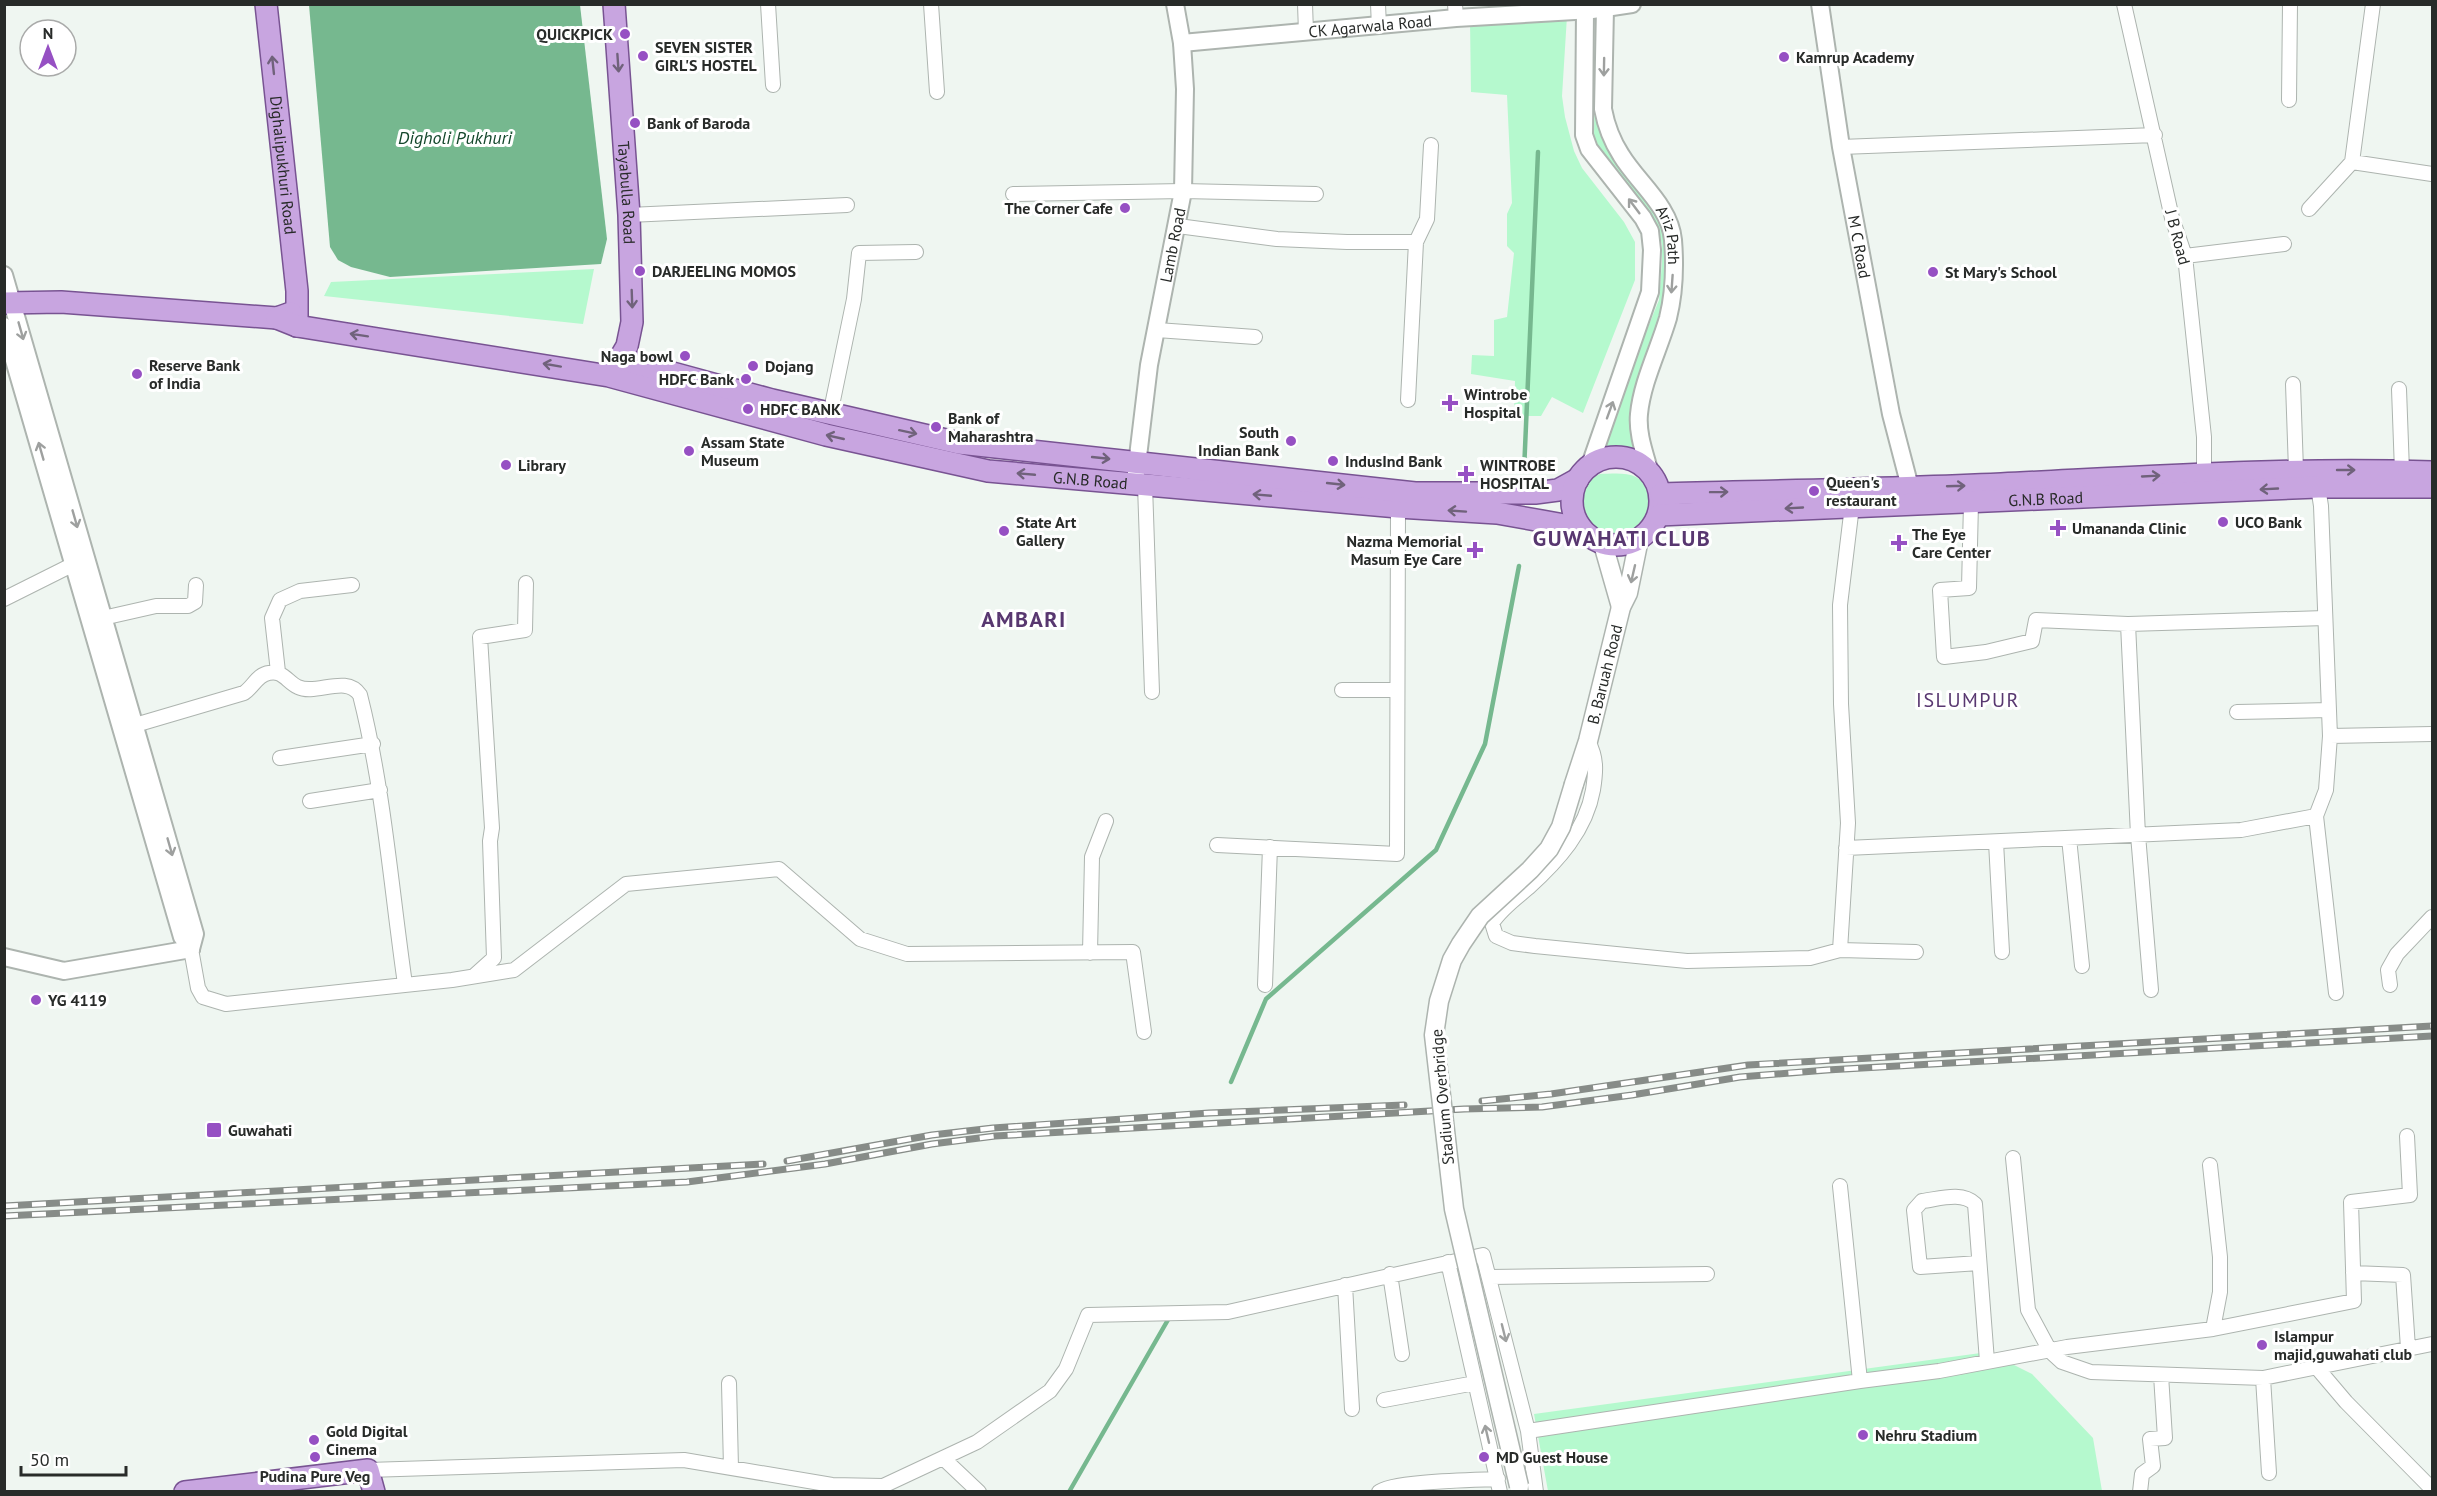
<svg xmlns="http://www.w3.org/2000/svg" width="2437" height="1496" font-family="'PT Sans',sans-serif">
<rect width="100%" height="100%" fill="#eff6f1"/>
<path fill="#b5f9ce" d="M1567 16 1562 96 1565 117 1574 151 1582 168 1624 222 1635 242V280L1583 413 1552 397 1541 416H1514L1515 381 1471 374 1472 355 1494 356V320L1507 317 1514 253 1507 246V214L1512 203 1507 95 1471 92 1470 21Z
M1601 26 1599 114 1605 143 1612 156 1653 206 1668 237 1666 295 1636 451 1606 448 1597 452 1659 300 1662 262V245L1657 224 1650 212 1601 156 1594 139 1595 35 1596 29Z
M594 269 583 324 324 296 331 282Z
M1600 474C1611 474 1626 472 1636 477 1655 488 1660 520 1638 531 1632 534 1623 534 1615 534 1608 534 1600 534 1593 531 1566 516 1575 484 1600 474Z
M1988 1352 2032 1374 2093 1438 2102 1491H1548L1534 1414Z"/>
<path fill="#76b88f" d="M309 5H580L607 239 601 264 390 277 351 267 338 260 330 247Z"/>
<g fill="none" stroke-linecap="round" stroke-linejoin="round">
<path stroke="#76b88f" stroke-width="4.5" d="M1524 471 1538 152
M1231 1082 1266 999 1436 850 1485 744 1519 566
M1069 1492 1169 1318"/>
<defs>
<path id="minor" d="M768 4 773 85
M931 4 937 92
M1305 4 1306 32
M1378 4 1379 27
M1455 4 1456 18
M2124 4 2172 218 2185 256 2204 437V473
M2373 4 2352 162 2432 174
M2289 100 2290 4
M1841 147 2155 135
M1013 194 1183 191 1316 194
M2309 209 2352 162
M629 215 847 205
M1178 226 1277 239 1347 242H1416L1427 219 1431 145
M2185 256 2284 244
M1157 330 1255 337
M2293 384 2296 470
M2399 389 2402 471
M1408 400 1416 242
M830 415 854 299 859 253 916 252
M1145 485 1152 692
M1971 503 1969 588 1940 590 1944 657 1986 652 2032 641 2036 620 2128 624 2325 618
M4 599 74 564
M103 618 156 606H188L195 602 196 585
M2128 624 2138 835 2151 990
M278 672 272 618 280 600 300 591 352 585
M1342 690H1396
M2237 712 2329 710
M125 728 244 693C253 687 258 674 269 673 283 670 287 682 298 687 316 696 346 674 360 695 384 790 391 887 405 984
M2330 736 2432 734
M1588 741C1597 758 1596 771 1593 790 1586 830 1558 861 1528 888 1515 899 1501 909 1492 923L1496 936 1512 943 1535 946 1687 961 1810 958 1840 950 1916 952
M280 758 373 744
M310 801 380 790
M2316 816 2336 993
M2069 838 2082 966
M1996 842 2002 952
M1217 845 1397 854 1398 507
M1846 848 2241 830 2316 816 2326 790 2330 736 2321 506 2318 487
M191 949 198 988 203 997 226 1004 452 980 514 970 626 884 779 869 860 939 907 954 1133 952 1144 1032
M1840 950 1848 823 1841 704 1840 605 1852 506
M1090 953 1092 857 1106 821
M474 976 494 958 490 841 492 828 480 637 525 630 526 583
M1265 985 1270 847
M2390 985 2388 970 2397 954 2432 917
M2013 1158 2028 1310 2050 1351 2062 1362 2091 1372 2263 1378 2432 1344
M1840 1186 1860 1381 1939 1371 2067 1347 2213 1329 2220 1292V1257L2210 1165
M1448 1262 1500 1492
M1979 1263 1920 1267 1914 1210 1922 1201C1939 1199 1962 1191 1975 1204L1987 1361
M2353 1273 2403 1275 2408 1348
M1390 1274 1402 1354
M1490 1277 1707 1274
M1345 1285 1352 1409
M2213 1329 2354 1301 2351 1202 2410 1195 2407 1136
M2318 1369 2346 1402 2432 1489
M2263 1378 2269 1473
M729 1383 731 1468
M1384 1400 1475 1383
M1528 1431 1860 1381
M943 1458 979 1492
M368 1470 684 1460 832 1485 883 1486 977 1442 1050 1391 1066 1369 1088 1315 1228 1312 1483 1255 1528 1431 1536 1492
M1379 1492C1390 1481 1477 1480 1498 1479
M2140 1492 2142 1474 2153 1466 2150 1439 2165 1438 2161 1375"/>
<g id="tertiary">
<path id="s1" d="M1820 4 1841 147 1891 414 1910 487"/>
<path id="s2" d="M1605 8 1603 109C1606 125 1612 141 1621 155 1638 183 1670 206 1673 240 1675 265 1674 294 1668 318 1659 349 1642 382 1639 414 1637 434 1645 454 1650 473"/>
<path d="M1585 10 1584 135 1589 149 1643 218 1650 231 1652 250 1650 292 1590 465"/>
<path id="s3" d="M1182 43 1456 18 1592 10 1632 4"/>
<path d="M4 275 195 934 191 949"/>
<path d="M4 326 182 937 191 949"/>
<path id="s4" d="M1136 473 1149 365 1183 191 1185 89 1182 43 1175 4"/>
<path d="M4 957 64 971 191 949"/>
</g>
<g id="secondary">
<path d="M1603 544 1621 607"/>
<path id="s5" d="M1574 784 1588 741 1621 607 1628 593 1639 539"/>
</g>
<g id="primary">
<path id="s6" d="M266 4 297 291V326"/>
<path id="s7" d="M614 4 629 215 632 322 627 346 614 368"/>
<path d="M4 303 61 302 277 318 291 313"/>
<path id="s8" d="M277 318 297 326 609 376 826 435 988 471 1398 507 1497 513 1581 528"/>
<path d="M621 359 772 400 959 443 1415 493H1535L1558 490 1578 479"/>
<circle cx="1616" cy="501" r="44"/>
<path d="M1661 494C1774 491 1888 489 2001 484 2145 477 2288 467 2432 472"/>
<path id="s9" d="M1659 515 2318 487H2432"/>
<path d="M185 1492 368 1470 374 1492"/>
</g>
</defs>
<use href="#minor" stroke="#adb4af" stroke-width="16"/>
<use href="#tertiary" stroke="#adb4af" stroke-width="20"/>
<use href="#secondary" stroke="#adb4af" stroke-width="21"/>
<use href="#primary" stroke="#785392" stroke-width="24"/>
<use href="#minor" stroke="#fff" stroke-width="14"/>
<use href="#tertiary" stroke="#fff" stroke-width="16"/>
<use href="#secondary" stroke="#fff" stroke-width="18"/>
<use href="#primary" stroke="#c8a5e0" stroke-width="21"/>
<defs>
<path id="rail" d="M1482 1101 1551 1094 1748 1065 2432 1026
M787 1161 932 1135 993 1128 1209 1113 1404 1105
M4 1206 763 1164
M4 1216 687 1182 825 1164 932 1144 995 1136 1464 1109 1542 1107 1632 1095 1740 1077 1827 1070 2432 1036"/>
</defs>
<use href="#rail" stroke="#878c88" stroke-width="7"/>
<use href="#rail" stroke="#fff" stroke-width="4.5" stroke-dasharray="14" stroke-linecap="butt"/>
<defs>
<path id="secondary-bridge" d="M1519 1486 1454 1209 1434 1035 1439 1001 1452 960 1461 944 1480 916 1530 870 1549 849 1561 827 1574 784"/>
</defs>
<use href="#secondary-bridge" stroke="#adb4af" stroke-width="21" stroke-linecap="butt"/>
<use href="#secondary-bridge" stroke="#fff" stroke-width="18"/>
</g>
<defs><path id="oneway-shaft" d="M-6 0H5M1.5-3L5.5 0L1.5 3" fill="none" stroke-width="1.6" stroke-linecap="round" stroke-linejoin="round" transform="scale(1.5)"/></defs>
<g stroke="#70627b">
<use href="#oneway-shaft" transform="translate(618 63) rotate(86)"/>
<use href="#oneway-shaft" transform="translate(273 65) rotate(-96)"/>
<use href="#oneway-shaft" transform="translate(632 299) rotate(88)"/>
<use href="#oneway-shaft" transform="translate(359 335) rotate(-171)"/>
<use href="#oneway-shaft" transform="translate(552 365) rotate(-170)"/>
<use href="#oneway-shaft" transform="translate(908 432) rotate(12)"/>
<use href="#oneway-shaft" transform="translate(835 437) rotate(-167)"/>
<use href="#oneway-shaft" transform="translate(1101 458) rotate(6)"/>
<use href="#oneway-shaft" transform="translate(2346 470)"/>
<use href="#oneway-shaft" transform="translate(1026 474) rotate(-175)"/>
<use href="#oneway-shaft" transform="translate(2151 476) rotate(-3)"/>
<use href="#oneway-shaft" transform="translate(1336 484) rotate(6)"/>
<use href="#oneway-shaft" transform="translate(1956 486) rotate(-2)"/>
<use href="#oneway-shaft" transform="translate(2269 489) rotate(177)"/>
<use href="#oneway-shaft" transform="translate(1719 492) rotate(-1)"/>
<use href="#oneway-shaft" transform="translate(1262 495) rotate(-175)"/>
<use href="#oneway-shaft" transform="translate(1794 508) rotate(177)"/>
<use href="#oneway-shaft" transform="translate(1457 511) rotate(-176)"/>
</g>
<g stroke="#9ea09f">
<use href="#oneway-shaft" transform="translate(1604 67) rotate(91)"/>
<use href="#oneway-shaft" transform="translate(1634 206) rotate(-127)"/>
<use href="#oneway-shaft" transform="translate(1672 284) rotate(94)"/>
<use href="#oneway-shaft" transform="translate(21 331) rotate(74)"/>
<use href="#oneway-shaft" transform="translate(1610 410) rotate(-70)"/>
<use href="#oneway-shaft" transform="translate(41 451) rotate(-106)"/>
<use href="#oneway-shaft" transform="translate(75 519) rotate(74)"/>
<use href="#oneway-shaft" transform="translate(1633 574) rotate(103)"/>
<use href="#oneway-shaft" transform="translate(170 847) rotate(74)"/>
<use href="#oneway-shaft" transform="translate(1504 1333) rotate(76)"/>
<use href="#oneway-shaft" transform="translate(1487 1434) rotate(-103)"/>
</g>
<g fill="#9650c3" stroke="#fff" stroke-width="2">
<circle cx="625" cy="34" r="6"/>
<circle cx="643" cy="56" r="6"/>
<circle cx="1784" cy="57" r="6"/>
<circle cx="635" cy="123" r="6"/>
<circle cx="1125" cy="208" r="6"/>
<circle cx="640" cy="271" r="6"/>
<circle cx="1933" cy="272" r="6"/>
<circle cx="685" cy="356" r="6"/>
<circle cx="753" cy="366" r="6"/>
<circle cx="137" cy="374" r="6"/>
<circle cx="746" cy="379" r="6"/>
<path d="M1447 394h6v6h6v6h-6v6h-6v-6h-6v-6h6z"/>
<circle cx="748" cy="409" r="6"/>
<circle cx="936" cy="427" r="6"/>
<circle cx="1291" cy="441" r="6"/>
<circle cx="689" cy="451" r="6"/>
<circle cx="1333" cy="461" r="6"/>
<circle cx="506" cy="465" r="6"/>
<path d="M1463 465h6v6h6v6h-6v6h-6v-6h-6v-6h6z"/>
<circle cx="1814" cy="491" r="6"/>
<circle cx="2223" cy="522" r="6"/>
<path d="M2055 519h6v6h6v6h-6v6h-6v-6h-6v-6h6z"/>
<circle cx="1004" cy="531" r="6"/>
<path d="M1896 534h6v6h6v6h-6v6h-6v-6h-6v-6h6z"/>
<path d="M1472 541h6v6h6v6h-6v6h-6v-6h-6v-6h6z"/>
<circle cx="36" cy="1000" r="6"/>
<rect x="206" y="1122" width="16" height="16" rx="3"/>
<circle cx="2262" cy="1345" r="6"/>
<circle cx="1863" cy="1435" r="6"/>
<circle cx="314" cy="1440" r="6"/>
<circle cx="315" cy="1457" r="6"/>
<circle cx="1484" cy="1457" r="6"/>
</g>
<g text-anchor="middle" stroke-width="6" stroke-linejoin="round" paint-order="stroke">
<g font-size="16" fill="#282b29" stroke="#fff">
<text dy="6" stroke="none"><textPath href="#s3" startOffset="189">CK Agarwala Road</textPath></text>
<text dy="6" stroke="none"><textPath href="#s6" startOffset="162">Dighalipukhuri Road</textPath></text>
<text dy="6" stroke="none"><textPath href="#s7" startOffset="189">Tayabulla Road</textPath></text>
<text dy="6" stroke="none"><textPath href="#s2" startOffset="246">Ariz Path</textPath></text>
<text transform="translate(2178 237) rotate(75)" y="6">J B Road</text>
<text dy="6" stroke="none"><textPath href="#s4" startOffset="231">Lamb Road</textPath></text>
<text dy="6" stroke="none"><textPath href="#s1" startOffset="246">M C Road</textPath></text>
<text dy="6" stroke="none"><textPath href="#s8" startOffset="831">G.N.B Road</textPath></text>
<text dy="6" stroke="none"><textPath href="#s9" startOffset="387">G.N.B Road</textPath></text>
<text dy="6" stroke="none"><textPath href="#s5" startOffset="114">B. Baruah Road</textPath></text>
<text transform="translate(1442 1097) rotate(-95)" y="6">Stadium Overbridge</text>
</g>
<g font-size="16" font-weight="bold" fill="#282b29" stroke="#fff" text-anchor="start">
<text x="613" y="40" text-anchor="end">QUICKPICK</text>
<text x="655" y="53">SEVEN SISTER<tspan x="655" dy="18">GIRL'S HOSTEL</tspan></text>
<text x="1796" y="63">Kamrup Academy</text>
<text x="647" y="129">Bank of Baroda</text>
<text x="1113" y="214" text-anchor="end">The Corner Cafe</text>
<text x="652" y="277">DARJEELING MOMOS</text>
<text x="1945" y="278">St Mary's School</text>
<text x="673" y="362" text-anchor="end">Naga bowl</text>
<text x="149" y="371">Reserve Bank<tspan x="149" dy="18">of India</tspan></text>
<text x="765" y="372">Dojang</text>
<text x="734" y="385" text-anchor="end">HDFC Bank</text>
<text x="1464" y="400">Wintrobe<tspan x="1464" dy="18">Hospital</tspan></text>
<text x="760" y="415">HDFC BANK</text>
<text x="948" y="424">Bank of<tspan x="948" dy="18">Maharashtra</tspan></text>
<text x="1279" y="438" text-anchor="end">South<tspan x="1279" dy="18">Indian Bank</tspan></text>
<text x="701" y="448">Assam State<tspan x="701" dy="18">Museum</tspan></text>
<text x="1345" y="467">IndusInd Bank</text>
<text x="518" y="471">Library</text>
<text x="1480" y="471">WINTROBE<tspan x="1480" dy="18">HOSPITAL</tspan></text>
<text x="1826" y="488">Queen's<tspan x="1826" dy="18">restaurant</tspan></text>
<text x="1016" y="528">State Art<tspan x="1016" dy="18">Gallery</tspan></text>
<text x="2235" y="528">UCO Bank</text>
<text x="2072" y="534">Umananda Clinic</text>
<text x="1912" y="540">The Eye<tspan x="1912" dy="18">Care Center</tspan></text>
<text x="1462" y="547" text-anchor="end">Nazma Memorial<tspan x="1462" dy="18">Masum Eye Care</tspan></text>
<text x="48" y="1006">YG 4119</text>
<text x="228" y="1136">Guwahati</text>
<text x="2274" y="1342">Islampur<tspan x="2274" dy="18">majid,guwahati club</tspan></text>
<text x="326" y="1437">Gold Digital<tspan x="326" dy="18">Cinema</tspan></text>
<text x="1875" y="1441">Nehru Stadium</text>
<text x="1496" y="1463">MD Guest House</text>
<text x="315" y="1482" text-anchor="middle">Pudina Pure Veg</text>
</g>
<g font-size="18" font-style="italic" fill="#14472c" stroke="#fff">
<text x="455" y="144">Digholi Pukhuri</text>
</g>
<g font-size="20" letter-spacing="1.5" fill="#583770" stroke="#fff">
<text x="1968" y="707">ISLUMPUR</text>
</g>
<g font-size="22" font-weight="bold" letter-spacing="1.5" fill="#583770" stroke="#fff">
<text x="1622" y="546">GUWAHATI CLUB</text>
<text x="1024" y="627">AMBARI</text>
</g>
</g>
<rect width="2437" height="1496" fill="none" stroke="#282b29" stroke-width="12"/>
<g transform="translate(48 48)"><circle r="28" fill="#ffffff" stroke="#a9aaa9" stroke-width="1.5"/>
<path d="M0-4.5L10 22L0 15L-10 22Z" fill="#9650c3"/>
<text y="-9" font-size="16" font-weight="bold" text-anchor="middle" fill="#282b29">N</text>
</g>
<path d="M21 1466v9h105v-9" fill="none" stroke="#282b29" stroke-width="3"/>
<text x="30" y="1466" font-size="18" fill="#282b29" stroke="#ffffff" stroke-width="4.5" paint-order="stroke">50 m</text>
</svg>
